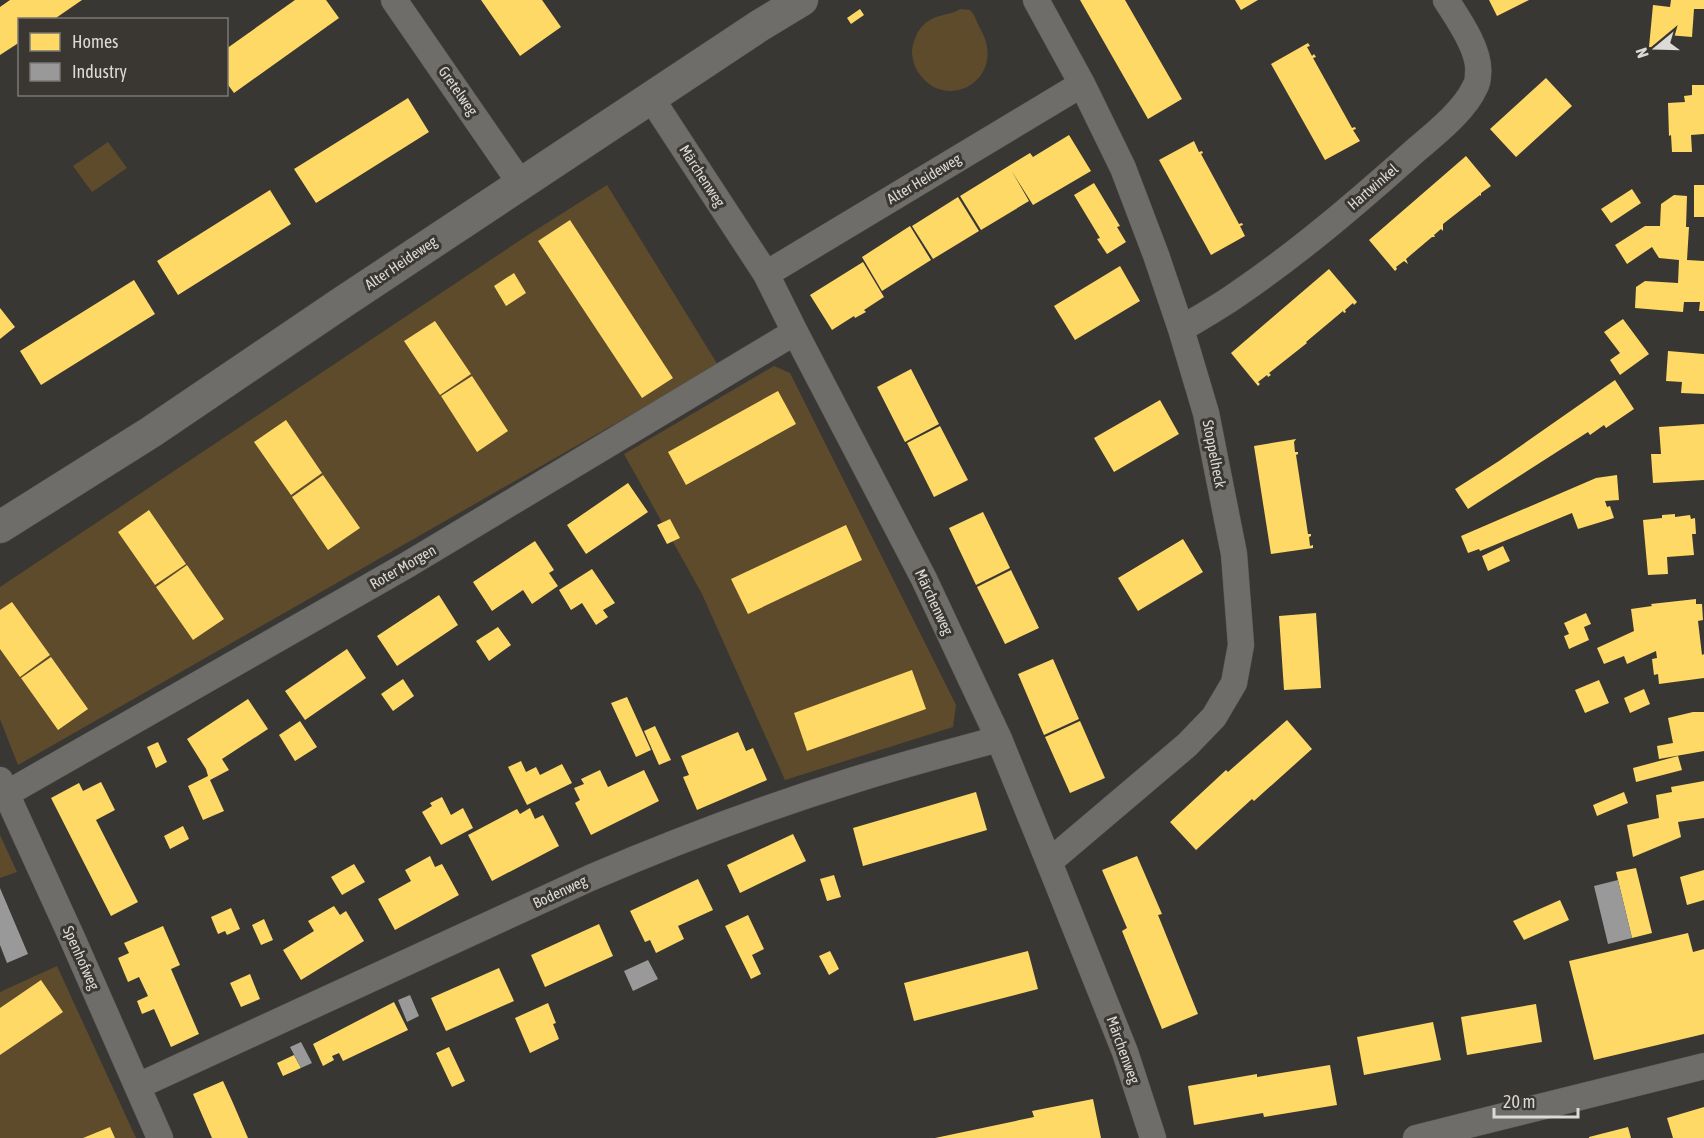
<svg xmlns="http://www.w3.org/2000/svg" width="1704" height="1138" font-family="'Asap Condensed',sans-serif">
<rect width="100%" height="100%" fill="#393734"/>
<path fill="#5d4b2c" d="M960 9 970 10C976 16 976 22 981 30 1008 80 945 114 918 72 914 66 912 58 912 50 914 38 919 26 930 20 940 14 951 15 960 9Z
M108 142 127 168 92 192 73 166Z
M607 185 718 365 18 765 0 719V587L528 235Z
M774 366 790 373 956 705 953 727 785 780 702 594 624 454Z
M0 835 17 872 0 878Z
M57 966 136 1138H0V992Z"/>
<path fill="#ffd966" d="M10 0H82L53 20H20V42L0 55V7Z
M295 0H326L339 18 234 93 226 82V49Z
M481 0H542L561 27 520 56Z
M1080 0H1125L1182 99 1148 119Z
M1235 0H1258L1241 10Z
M1489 0H1529L1497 16Z
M1671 0H1704V9H1694L1692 37 1668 35 1667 49 1649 47 1653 5 1670 7Z
M860 9 864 15 851 24 847 18Z
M1308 43 1310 46 1307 47 1312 56 1314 54 1316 57 1313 58 1352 128 1355 127 1356 129 1353 130 1360 141 1325 160 1271 64Z
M1546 78 1572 106 1516 157 1490 129Z
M1692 85H1704V134L1691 135 1692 152H1672L1671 135 1669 136 1668 103 1685 102 1684 96 1692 95Z
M408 98 429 132 316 203 294 169Z
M1069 135 1091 171 1033 205 1011 170 1029 201 981 230 960 196 1030 153 1033 157Z
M1194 141 1199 152 1202 151 1203 153 1201 154 1239 224 1242 223 1243 225 1240 226 1245 236 1211 255 1159 160Z
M1466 156 1491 186 1481 193V196L1480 195 1443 224V231L1441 229 1434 235 1435 237H1432L1406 259 1408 264 1404 261 1396 267 1397 269 1395 271 1369 240Z
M1094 183 1120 226 1117 227 1126 242 1107 254 1097 239 1100 238 1074 195Z
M1694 185H1704V217H1694Z
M1632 189 1641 203 1611 223 1601 209Z
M270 190 291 224 178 295 157 261Z
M1674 195 1687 196 1686 227H1689L1687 260 1704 261V311H1699L1700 302H1684L1683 312 1635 308 1636 287 1645 281 1678 283 1679 260 1659 258 1652 247 1627 264 1615 245 1645 226H1660L1661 204Z
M958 197 979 231 933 259 912 226Z
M570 220 673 378 642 398 538 241Z
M910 226 931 260 882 291 862 257Z
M863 262 884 297 864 310 866 312 855 318 854 316 832 330 810 295Z
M1120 266 1140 301 1075 340 1054 306Z
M1329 269 1357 302 1354 305 1353 303 1345 310 1346 312 1344 313 1343 311 1306 342 1307 343 1269 373 1271 375 1268 377 1267 375 1258 382 1260 384 1258 386 1231 353Z
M514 273 526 293 506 306 494 286Z
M134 280 155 314 41 385 20 351Z
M0 308 15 327 0 339Z
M1623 319 1649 354 1620 375 1610 360 1620 353 1604 332Z
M435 321 471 374 440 395 404 341Z
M1668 351 1704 354V394L1681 393 1682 382 1666 381Z
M911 369 939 424 905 442 877 387Z
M472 376 508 431 477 452 441 396Z
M1615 380 1634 409 1606 428 1604 425 1590 435 1588 432 1468 509 1455 489 1499 461Z
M778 391 796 424 686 485 668 452Z
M1160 400 1179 434 1114 472 1094 438Z
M286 420 322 473 291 495 254 442Z
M1704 424V480L1653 483 1651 454H1661L1659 427Z
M940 426 968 480 934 497 907 443Z
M1296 439 1294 442 1295 452H1298V454L1296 455 1308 534H1311V536L1309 537 1310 546 1313 545V548L1271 554 1254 446Z
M323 475 360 528 328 550 292 497Z
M1617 475 1619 500 1605 501 1607 507 1610 506 1614 518 1578 529 1572 513 1480 551 1479 549 1468 553 1461 536 1596 478Z
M628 483 648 512 586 554 567 525Z
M149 510 186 564 155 585 118 532Z
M983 512 1010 568 976 585 949 528Z
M1675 514V517L1690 515 1691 519 1695 518 1696 534H1692L1694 555 1667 557 1668 574 1648 575 1643 520 1662 518V515Z
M670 519 680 538 667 544 657 525Z
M846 525 862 560 748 614 731 579Z
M1183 539 1203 572 1138 611 1118 578Z
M535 541 554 570 549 573 558 586 532 604 523 590 492 611 473 582Z
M1503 546 1510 561 1488 571 1482 556Z
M187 565 224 619 193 640 156 587Z
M592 569 615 603 603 610 608 617 596 625 582 603 571 610 559 590Z
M1011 570 1039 628 1005 644 977 587Z
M439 595 458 625 397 666 377 636Z
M1696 599V604H1702L1703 620 1698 621 1702 655 1704 654V678L1659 684 1658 674 1654 675 1652 659 1657 658 1656 651 1627 664 1624 656 1604 664 1597 648 1634 631 1631 609 1652 606 1651 604Z
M12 602 50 655 20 677 0 649V610Z
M1316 613 1321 688 1284 690 1279 616Z
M1586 613 1591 624 1584 627 1589 640 1569 649 1564 636 1569 634 1564 623Z
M498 627 511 645 489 661 476 641Z
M347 649 366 678 305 720 285 691Z
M51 657 88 709 58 730 21 678Z
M1053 659 1079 719 1044 735 1018 674Z
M912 670 926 709 807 751 794 713Z
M403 679 414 696 393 711 381 694Z
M1599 680 1609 703 1585 713 1575 690Z
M1644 689 1650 704 1630 713 1624 698Z
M627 697 651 750 636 757 611 703Z
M248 699 268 729 222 759 229 770 210 780 224 811 203 820 188 786 208 776 206 769 187 739Z
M1693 712H1704V751L1659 759 1657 746 1673 743 1668 718Z
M1287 720 1312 749 1254 801 1252 799 1196 850 1170 822 1226 770 1228 772Z
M300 721 317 747 295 761 279 735Z
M1080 721 1105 778 1070 793 1045 737Z
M655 726 671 760 659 765 644 731Z
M738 732 746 751 753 748 767 780 697 810 683 777 689 775 681 756Z
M158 742 167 762 156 768 147 747Z
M1678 756 1682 770 1636 782 1633 768Z
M521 761 526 772 536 767 540 775 562 764 572 783 527 805 508 767Z
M600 770 608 787 644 770 659 801 591 835 575 803 580 800 574 788 584 784 581 779Z
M1704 781V818L1678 822 1681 837 1633 857 1627 825 1659 818 1656 795 1672 792 1671 787Z
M101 782 115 810 96 820 138 902 111 916 51 798 79 783 83 791Z
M976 792 987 830 863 866 853 828Z
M1624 792 1628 803 1597 816 1593 805Z
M442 797 451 815 463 808 473 828 441 845 422 812 432 806 430 803Z
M530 808 535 819 543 815 559 846 492 881 468 835 517 809 520 814Z
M183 826 189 839 170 849 164 836Z
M793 834 806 861 740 893 727 865Z
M430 856 435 867 442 864 459 895 395 930 378 899 411 881 405 870Z
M1137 856 1162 914 1158 915 1198 1014 1162 1029 1122 931 1127 928 1102 870Z
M354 864 365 882 342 895 331 877Z
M1636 868 1652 933 1632 938 1616 872Z
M1704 870V900L1687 905 1680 877Z
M834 875 841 897 827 901 820 879Z
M698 879 713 910 678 926 684 939 656 953 650 940 645 942 630 911Z
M1560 900 1569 920 1524 940 1513 921Z
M334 906 340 915 346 911 364 941 301 980 283 950 314 931 308 921Z
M231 908 240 929 227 935 225 931 218 934 211 917Z
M748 915 764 949 752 955 761 974 751 979 725 926Z
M264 919 273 940 261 945 252 925Z
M599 924 613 956 545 987 531 955Z
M163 926 180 965 171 969 199 1034 171 1047 154 1009 142 1014 137 1001 148 996 139 977 128 982 118 958 129 953 124 943Z
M1688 933 1693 952 1704 949V1034L1594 1060 1569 961Z
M830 951 839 969 829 975 819 956Z
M1028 951 1038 989 914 1021 904 983Z
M499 968 514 1001 446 1031 431 998Z
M250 974 260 999 241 1007 230 983Z
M41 980 63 1012 0 1055V1008Z
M394 1002 408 1030 343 1061 339 1053 332 1056 334 1060 323 1066 313 1044Z
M548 1003 556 1023 553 1024 559 1039 530 1053 515 1018Z
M1536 1004 1542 1042 1467 1055 1461 1017Z
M1433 1022 1441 1060 1364 1075 1357 1037Z
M449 1047 465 1081 452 1087 436 1053Z
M294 1055 301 1068 283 1076 277 1063Z
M1330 1065 1337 1105 1264 1117 1263 1113 1194 1125 1188 1086 1257 1074V1077Z
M223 1081 233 1103 248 1138H212L193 1094Z
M1093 1099 1101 1138H935L1034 1117 1032 1111Z
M1704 1107V1138H1673L1667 1118Z
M110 1127 115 1138H83Z
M1628 1127 1631 1138H1589V1137Z"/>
<path fill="#999" d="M1618 880 1632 938 1608 944 1594 886Z
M0 888 28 954 7 963 0 945Z
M648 960 658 979 633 991 624 971Z
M410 995 419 1016 407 1022 398 1000Z
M301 1042 312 1063 301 1068 290 1047Z"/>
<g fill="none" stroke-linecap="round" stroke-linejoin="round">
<defs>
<path id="minor" d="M394 0 521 184
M1036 0 1082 84 1123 168 1156 255 1181 329 1206 413 1234 554 1241 645 1234 683 1214 717 1187 745 1049 862
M651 98 766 274 795 332 924 579 999 739 1049 862 1125 1052 1153 1138
M766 274 1082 84
M1181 329C1201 317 1221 306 1239 293 1302 250 1360 200 1416 150 1435 134 1465 110 1475 87 1477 84 1478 78 1478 74 1481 51 1458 19 1446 0
M0 780 73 940 160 1138
M6 794 407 565 795 332
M138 1086 590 878C676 841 764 808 854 780 902 765 950 752 999 739
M1416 1138 1704 1066"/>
<path id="tertiary" d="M0 527 151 432 343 302 759 26 802 0"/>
</defs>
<use href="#minor" stroke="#555351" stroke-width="27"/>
<use href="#tertiary" stroke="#555351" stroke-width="33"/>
<use href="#minor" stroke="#6e6d6a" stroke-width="26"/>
<use href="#tertiary" stroke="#6e6d6a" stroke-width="32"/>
</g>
<g text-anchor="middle" stroke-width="6" stroke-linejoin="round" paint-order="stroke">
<g font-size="15" fill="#dbdad7" stroke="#3a3733">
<text transform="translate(458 91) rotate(55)" y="5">Gretelweg</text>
<text transform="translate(702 176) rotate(57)" y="5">Märchenweg</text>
<text transform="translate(924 179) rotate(-31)" y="5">Alter Heideweg</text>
<text transform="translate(1373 187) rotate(-41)" y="5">Hartwinkel</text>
<text transform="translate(401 263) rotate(-34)" y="5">Alter Heideweg</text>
<text transform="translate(1214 454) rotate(79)" y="5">Stoppelheck</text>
<text transform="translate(403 567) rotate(-30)" y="5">Roter Morgen</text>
<text transform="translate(934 602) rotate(65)" y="5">Märchenweg</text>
<text transform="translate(560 892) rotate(-25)" y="5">Bodenweg</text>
<text transform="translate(81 958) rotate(66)" y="5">Spenhofweg</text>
<text transform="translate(1123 1050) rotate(70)" y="5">Märchenweg</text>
</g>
</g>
<rect x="18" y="18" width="210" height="78" fill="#3a3733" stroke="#7a7875" stroke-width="1.5"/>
<rect x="30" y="33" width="30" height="18" fill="#ffd966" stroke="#7a7875" stroke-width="1.5"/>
<text x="72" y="48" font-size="18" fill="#dbdad7">Homes</text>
<rect x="30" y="63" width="30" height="18" fill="#999999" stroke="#7a7875" stroke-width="1.5"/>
<text x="72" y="78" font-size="18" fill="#dbdad7">Industry</text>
<g transform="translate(1656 48) rotate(251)" stroke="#3a3733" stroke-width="4.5" paint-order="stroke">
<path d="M0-4.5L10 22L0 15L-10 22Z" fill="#dbdad7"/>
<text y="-9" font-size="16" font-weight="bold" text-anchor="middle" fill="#dbdad7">N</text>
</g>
<path d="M1494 1108v9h84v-9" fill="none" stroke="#dbdad7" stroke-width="3"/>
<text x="1503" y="1108" font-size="18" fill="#dbdad7" stroke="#3a3733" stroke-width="4.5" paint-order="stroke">20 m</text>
</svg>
